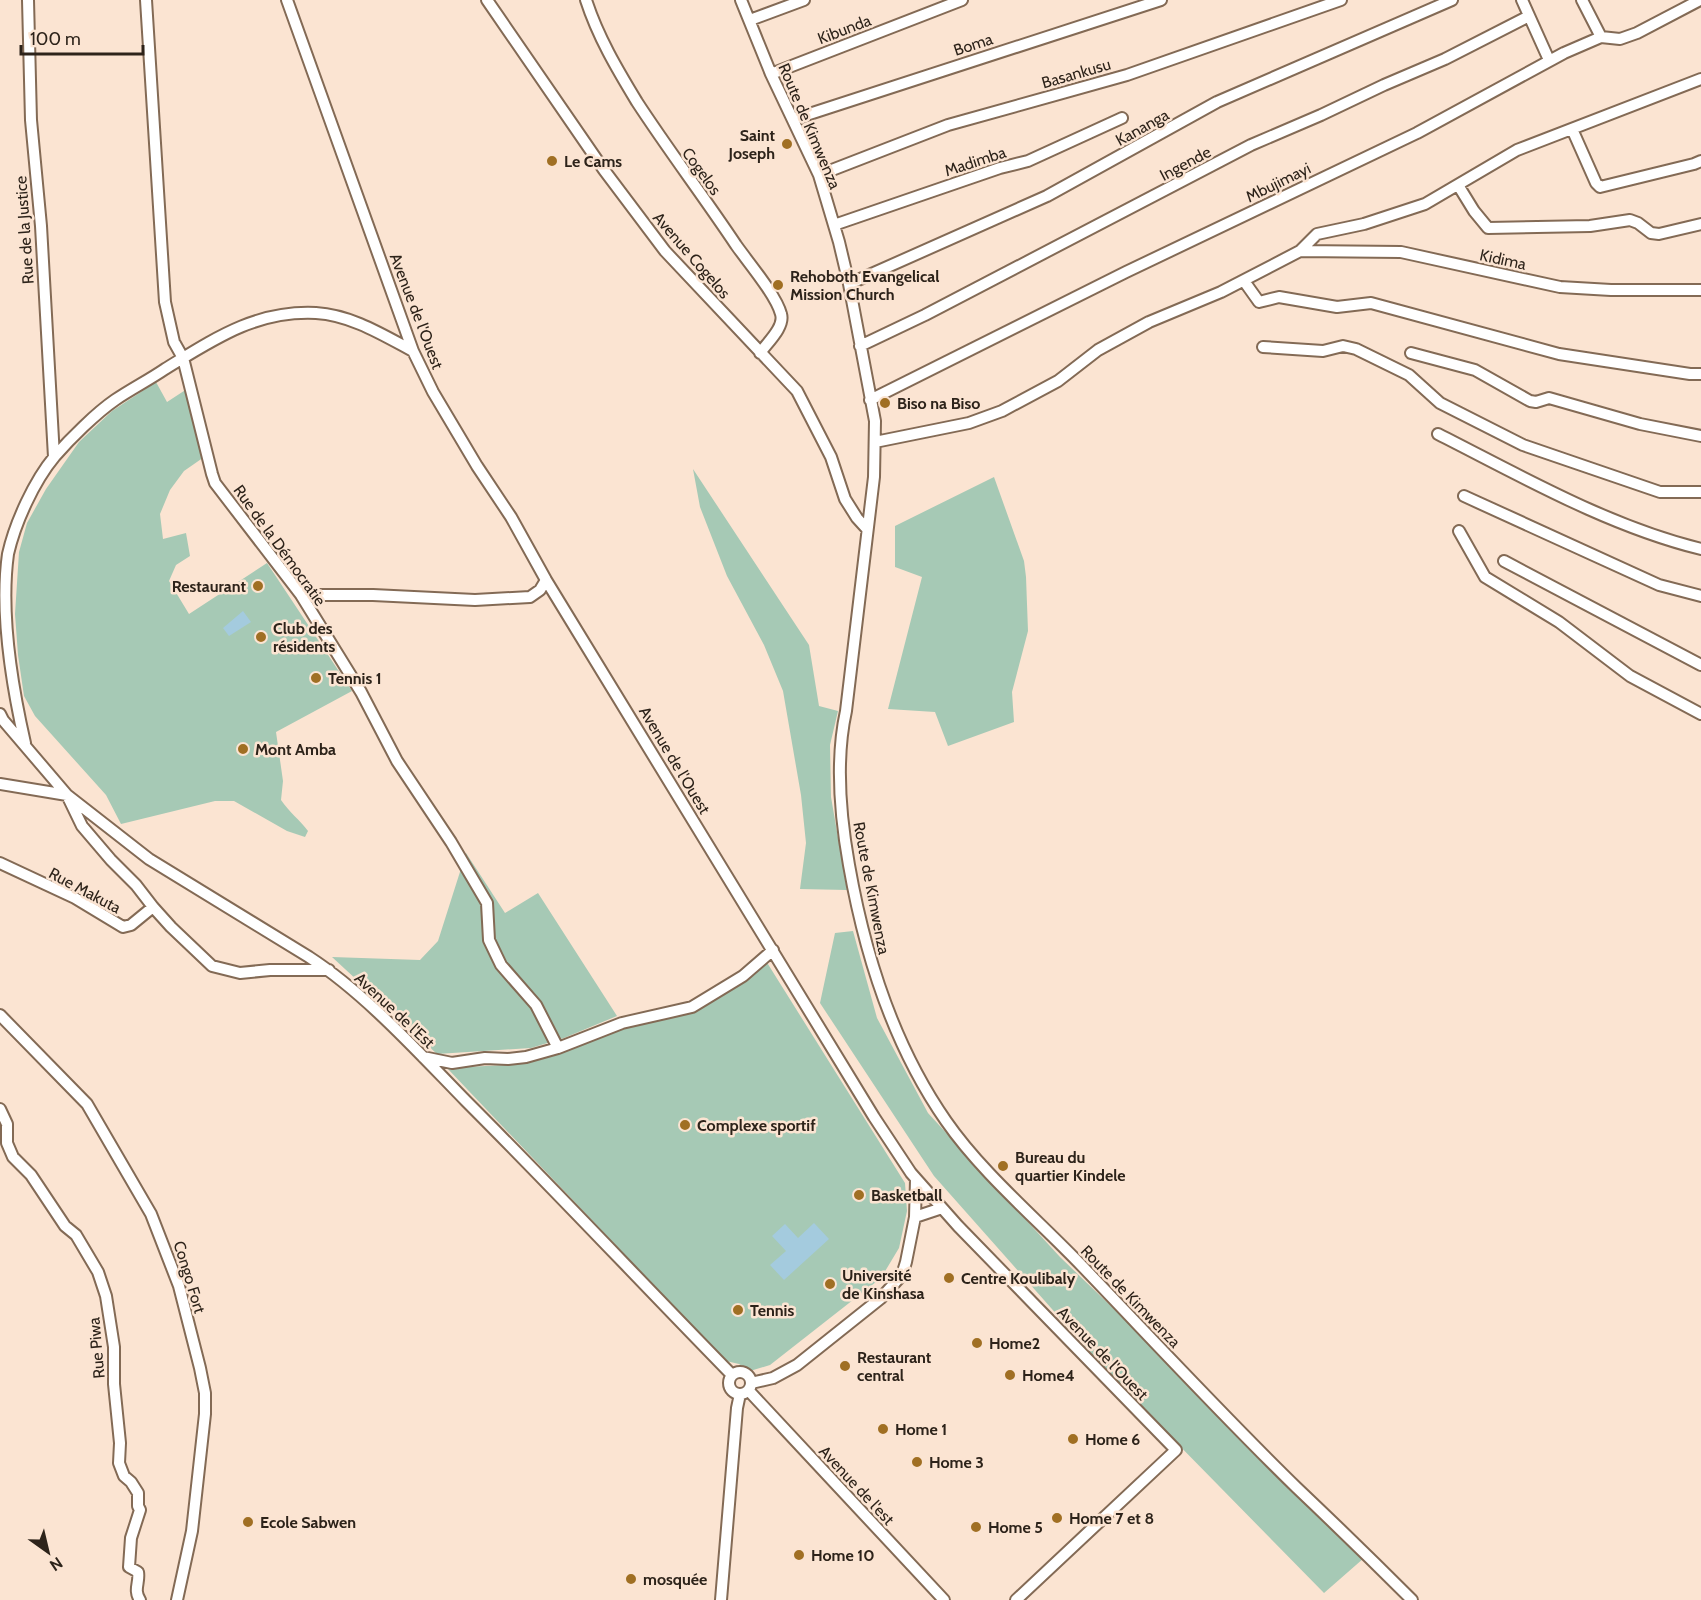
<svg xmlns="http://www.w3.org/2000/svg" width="1701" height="1600" font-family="Cabin,sans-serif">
<rect width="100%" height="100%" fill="#fbe4d2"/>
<path fill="#a6c9b5" d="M156 382 167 402 190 387 207 455 184 471 170 490 160 514 163 539 186 533 190 556 176 565 169 581 189 614 267 563 352 691 276 732 283 781 281 800C289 812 300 820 308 831L305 837 287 831 234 801H215L121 824 106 795 35 716 24 696 18 655 15 614 19 552 27 523 46 489 79 442 112 411Z
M693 469 809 645 819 706 838 711 830 745 831 797 847 890 800 889 806 843 801 795 783 691 764 645 727 576 700 507Z
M994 477 1024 561 1026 577 1028 631 1012 692 1014 722 948 746 935 712 888 709 922 577 895 567V526Z
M466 853 505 913 538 893 617 1016 564 1038 531 1048 437 1054 332 957 420 960 438 941Z
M853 931 877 1018 928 1113 1060 1257 1252 1442 1364 1558 1324 1593 1114 1379 934 1176 820 1003 835 933Z
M766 961 905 1183 907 1211 899 1248 881 1278 770 1365 750 1371 739 1364 726 1361 447 1068 505 1065 553 1055 623 1028 686 1014Z"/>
<path fill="#a4cbde" d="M243 611 251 622 229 636 223 628Z
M814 1223 829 1239 784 1280 770 1265 786 1251 772 1236 785 1224 798 1238Z"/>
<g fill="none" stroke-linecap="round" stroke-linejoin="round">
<defs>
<path id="minor" d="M28 0 31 120 41 226 54 457
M146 0 165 302 174 342 183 358 212 474 215 483 301 595 361 692 397 761 451 842 487 903 489 940 501 965 536 1005 558 1048
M287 0 413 351 433 392 477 466 511 517 546 580 874 1117 911 1173 958 1226 1176 1450 1016 1600
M487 0 604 170 665 251 797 391 831 457 845 499 857 518 867 529
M586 0C598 37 617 69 637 102 669 151 704 197 736 245 748 262 776 295 781 314 785 327 767 343 760 353
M741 0 771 74 819 175 839 242 849 284 875 421 874 477 846 711C835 761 840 815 849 865 865 956 893 1045 946 1121 982 1173 1038 1220 1082 1266 1153 1340 1223 1416 1297 1488 1336 1525 1374 1562 1412 1600
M1522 0 1549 60
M1582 0 1601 37
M750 20 804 0
M771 74 962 0
M794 119 1161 0
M1572 129 1596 183 1600 187 1694 164 1701 161
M819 175 948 125 1127 75 1341 0
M1458 185 1474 211 1488 228 1590 226 1630 220 1638 223 1651 233 1659 234 1701 224
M834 225 1000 168 1028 161 1122 118
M1300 251 1401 252 1560 287 1611 290H1701
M1244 281 1259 302 1279 297 1337 307 1371 303 1559 354 1690 374H1701
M849 284 1047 196 1217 102 1452 0
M860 346 925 315 1251 145 1321 115 1384 85 1445 59 1529 16
M1263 347 1323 351 1343 346 1356 349 1409 375 1440 403 1523 445 1660 492H1701
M1411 353 1475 370 1530 401 1536 402 1549 398 1640 424 1701 436
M870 400 1126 272 1417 133 1564 53 1601 37 1620 39 1637 33 1700 0
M1438 434C1523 477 1608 526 1701 549
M875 442 969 423 1002 411 1058 381 1098 350 1149 322 1221 292 1300 251 1317 234 1364 224 1425 204 1517 150 1701 79
M1464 496 1659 585 1701 596
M1459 531 1485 577 1559 622 1630 676 1701 714
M1504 561 1701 665
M301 595H373L475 600 530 597 540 590 546 580
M0 714 3 720 67 795 149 859 309 957C366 994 418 1052 466 1101 556 1191 643 1284 732 1375
M25 743C12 686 0 612 8 554 15 523 34 481 55 456 70 439 96 413 115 400 131 389 149 380 165 369 214 339 256 310 316 313 351 315 383 335 413 351
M0 784 67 795 82 826 111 860 136 885 153 907 171 927 212 966 240 973 270 970H329
M0 863 75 898 123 927 131 925 153 907
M0 1015 87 1104 151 1214 179 1286 200 1368 205 1393V1414L192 1531 177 1600
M423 1057 452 1063 485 1058 508 1059 526 1057 558 1048 622 1023 692 1007 743 976 773 950
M0 1109 7 1124V1143L13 1157 31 1175 65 1226 76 1235 98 1272 106 1296 114 1347V1384L120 1443 119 1463 124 1476 131 1482 138 1493V1506L140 1510 131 1538 129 1567 138 1572C140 1582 133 1590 140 1600
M915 1217 942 1208
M729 1383a11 11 0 1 1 22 0a11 11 0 1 1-22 0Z
M751 1383 773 1378 797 1365 881 1298 902 1275 906 1262 915 1217 916 1180
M749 1391 944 1600
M721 1600 737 1408 740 1394"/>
</defs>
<use href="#minor" stroke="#836a55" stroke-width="14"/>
<use href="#minor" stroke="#fff" stroke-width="10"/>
</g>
<g fill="#a06f23" stroke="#fbe4d2" stroke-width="2">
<circle cx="787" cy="144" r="6"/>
<circle cx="552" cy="161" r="6"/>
<circle cx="778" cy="285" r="6"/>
<circle cx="885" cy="403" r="6"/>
<circle cx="258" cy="586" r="6"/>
<circle cx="261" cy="637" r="6"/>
<circle cx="316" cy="678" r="6"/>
<circle cx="243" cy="749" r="6"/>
<circle cx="685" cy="1125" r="6"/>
<circle cx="1003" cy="1166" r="6"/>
<circle cx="859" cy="1195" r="6"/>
<circle cx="949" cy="1278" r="6"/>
<circle cx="830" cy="1284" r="6"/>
<circle cx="738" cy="1310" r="6"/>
<circle cx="977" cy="1343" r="6"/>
<circle cx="845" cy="1366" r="6"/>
<circle cx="1010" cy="1375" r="6"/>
<circle cx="883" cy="1429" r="6"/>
<circle cx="1073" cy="1439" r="6"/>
<circle cx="917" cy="1462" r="6"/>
<circle cx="1057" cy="1518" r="6"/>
<circle cx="248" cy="1522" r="6"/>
<circle cx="976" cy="1527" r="6"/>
<circle cx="799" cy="1555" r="6"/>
<circle cx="631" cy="1579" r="6"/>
</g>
<g text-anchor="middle" stroke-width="5" stroke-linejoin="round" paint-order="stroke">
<g font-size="16" fill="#2d231a" stroke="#fbe4d2">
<text transform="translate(844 29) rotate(-21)" y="6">Kibunda</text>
<text transform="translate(973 44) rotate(-18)" y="6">Boma</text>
<text transform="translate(1076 73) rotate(-16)" y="6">Basankusu</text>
<text transform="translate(810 126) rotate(67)" y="6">Route de Kimwenza</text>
<text transform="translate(1142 127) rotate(-29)" y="6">Kananga</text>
<text transform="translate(975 161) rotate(-18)" y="6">Madimba</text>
<text transform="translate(1185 163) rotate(-28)" y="6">Ingende</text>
<text transform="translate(702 171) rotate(54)" y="6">Cogelos</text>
<text transform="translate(1278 182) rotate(-26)" y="6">Mbujimayi</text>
<text transform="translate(24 230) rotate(-94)" y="6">Rue de la Justice</text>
<text transform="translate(692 255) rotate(49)" y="6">Avenue Cogelos</text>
<text transform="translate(1503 259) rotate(12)" y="6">Kidima</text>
<text transform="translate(417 311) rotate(69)" y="6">Avenue de l'Ouest</text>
<text transform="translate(280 545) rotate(54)" y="6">Rue de la Démocratie</text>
<text transform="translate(675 760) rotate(59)" y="6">Avenue de l'Ouest</text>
<text transform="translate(872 888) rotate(79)" y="6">Route de Kimwenza</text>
<text transform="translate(85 890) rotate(28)" y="6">Rue Makuta</text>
<text transform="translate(395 1010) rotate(43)" y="6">Avenue de l'Est</text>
<text transform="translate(190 1277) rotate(73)" y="6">Congo Fort</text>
<text transform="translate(1131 1296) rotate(46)" y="6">Route de Kimwenza</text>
<text transform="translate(96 1348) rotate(-95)" y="6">Rue Piwa</text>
<text transform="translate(1103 1353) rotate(46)" y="6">Avenue de l'Ouest</text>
<text transform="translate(857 1485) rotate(47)" y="6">Avenue de l'est</text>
</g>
<g font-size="16" font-weight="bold" fill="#2d231a" stroke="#fbe4d2" text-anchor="start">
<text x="775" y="141" text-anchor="end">Saint<tspan x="775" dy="18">Joseph</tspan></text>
<text x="564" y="167">Le Cams</text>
<text x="790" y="282">Rehoboth Evangelical<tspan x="790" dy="18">Mission Church</tspan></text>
<text x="897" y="409">Biso na Biso</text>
<text x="246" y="592" text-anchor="end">Restaurant</text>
<text x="273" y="634">Club des<tspan x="273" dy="18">résidents</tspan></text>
<text x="328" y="684">Tennis 1</text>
<text x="255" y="755">Mont Amba</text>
<text x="697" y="1131">Complexe sportif</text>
<text x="1015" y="1163">Bureau du<tspan x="1015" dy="18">quartier Kindele</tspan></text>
<text x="871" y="1201">Basketball</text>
<text x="842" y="1281">Université<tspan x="842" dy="18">de Kinshasa</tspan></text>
<text x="961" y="1284">Centre Koulibaly</text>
<text x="750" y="1316">Tennis</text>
<text x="989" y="1349">Home2</text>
<text x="857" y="1363">Restaurant<tspan x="857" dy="18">central</tspan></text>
<text x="1022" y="1381">Home4</text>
<text x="895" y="1435">Home 1</text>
<text x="1085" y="1445">Home 6</text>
<text x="929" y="1468">Home 3</text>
<text x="1069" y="1524">Home 7 et 8</text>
<text x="260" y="1528">Ecole Sabwen</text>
<text x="988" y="1533">Home 5</text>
<text x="811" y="1561">Home 10</text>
<text x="643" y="1585">mosquée</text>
</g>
</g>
<g transform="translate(48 1552) rotate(146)" stroke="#fbe4d2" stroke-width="4.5" paint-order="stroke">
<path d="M0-4.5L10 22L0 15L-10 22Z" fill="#2d231a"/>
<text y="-9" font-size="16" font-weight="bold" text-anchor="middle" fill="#2d231a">N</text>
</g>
<path d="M21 45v9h122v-9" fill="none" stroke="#2d231a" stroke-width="3"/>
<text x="30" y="45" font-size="18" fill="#2d231a" stroke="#fbe4d2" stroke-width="4.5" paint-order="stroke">100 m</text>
</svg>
